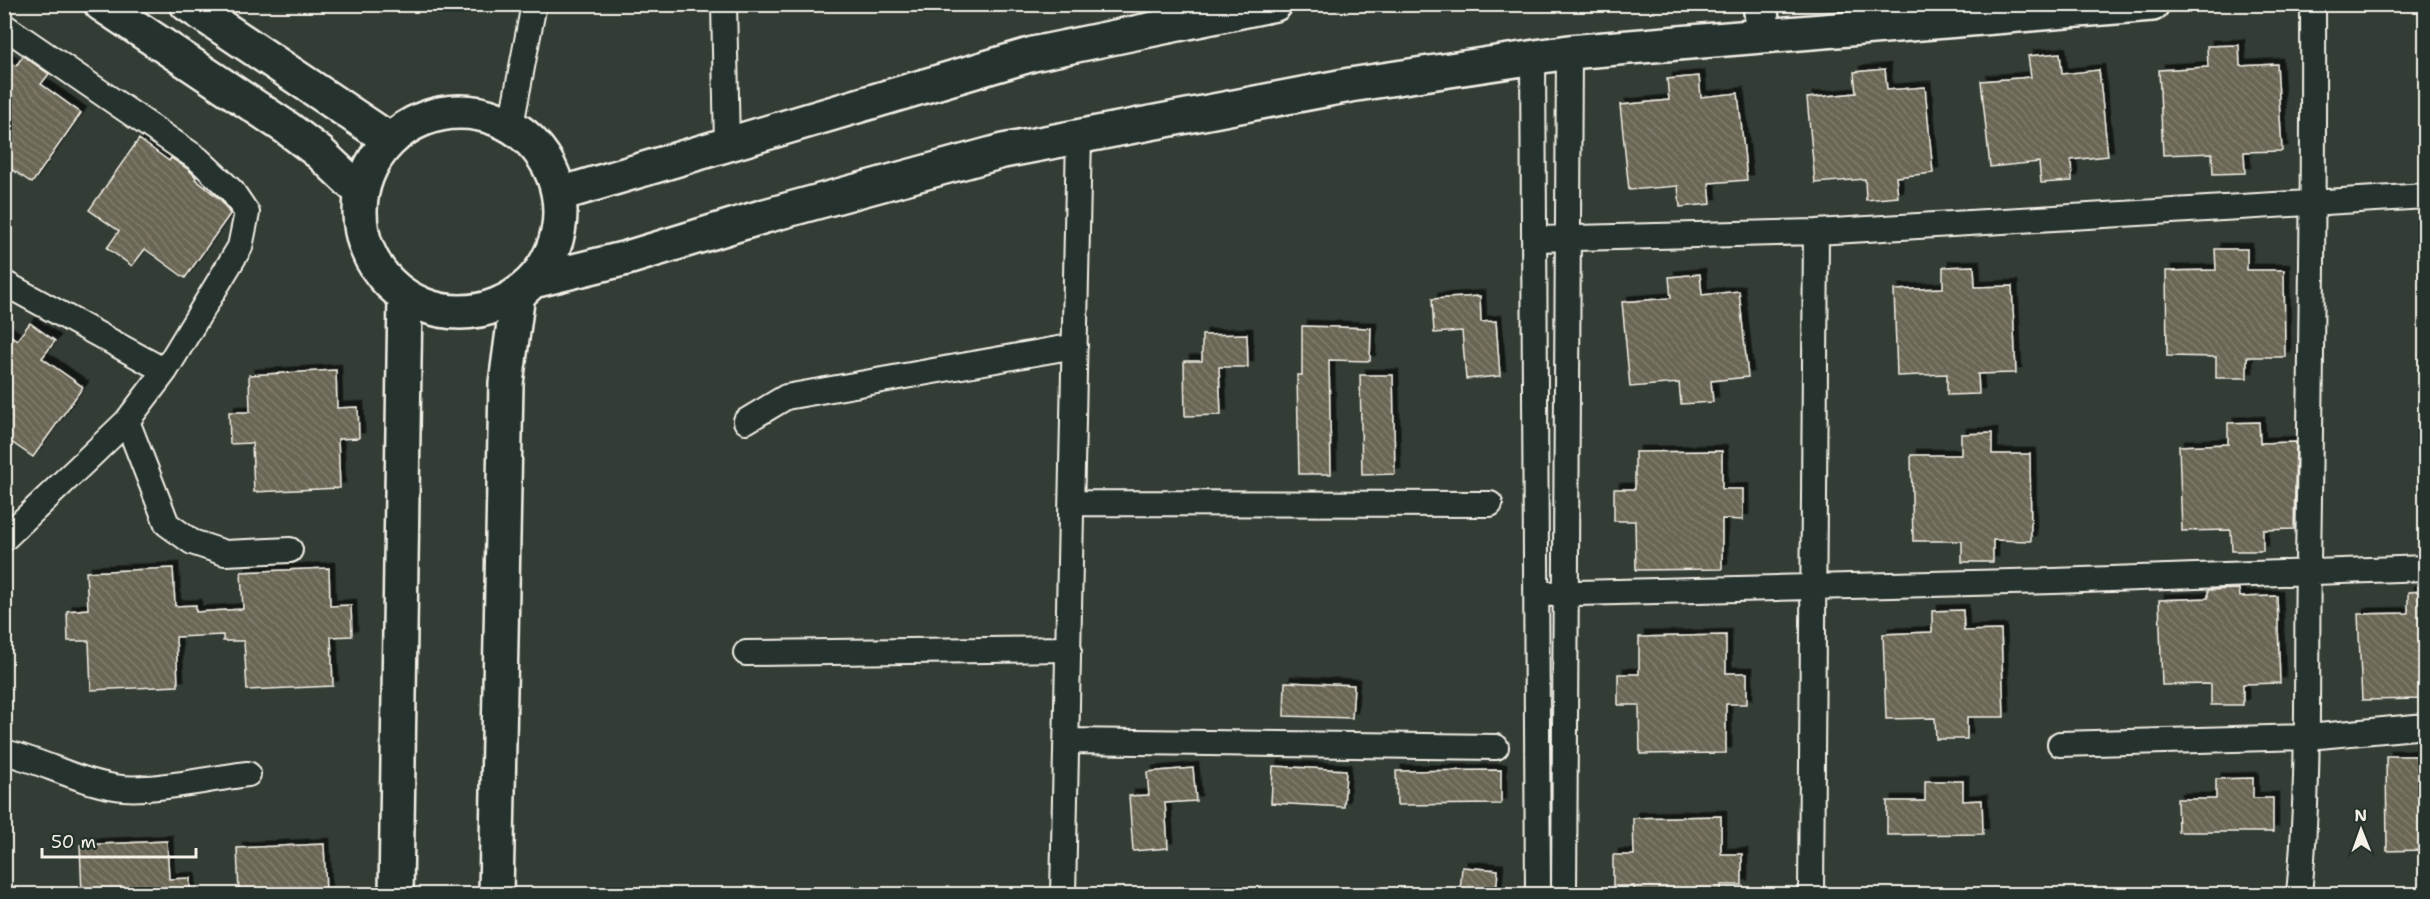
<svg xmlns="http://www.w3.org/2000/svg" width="2430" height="899" font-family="'Shantell Sans',sans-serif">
<defs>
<pattern id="building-back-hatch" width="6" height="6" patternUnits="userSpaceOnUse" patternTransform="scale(1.5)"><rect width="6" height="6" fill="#6b6654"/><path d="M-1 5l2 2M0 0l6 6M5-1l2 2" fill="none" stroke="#817c6d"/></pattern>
<filter id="shadow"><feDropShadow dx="5.5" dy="-5.5" stdDeviation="0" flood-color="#0009"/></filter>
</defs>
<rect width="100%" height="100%" fill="#343d35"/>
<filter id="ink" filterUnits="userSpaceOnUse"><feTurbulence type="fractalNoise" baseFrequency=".0167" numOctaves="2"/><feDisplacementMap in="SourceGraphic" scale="12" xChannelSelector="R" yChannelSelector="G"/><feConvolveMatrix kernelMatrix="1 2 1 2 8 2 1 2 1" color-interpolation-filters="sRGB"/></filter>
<g filter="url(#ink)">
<path fill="url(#building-back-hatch)" stroke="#f4f1e8" stroke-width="1.5" filter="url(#shadow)" d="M2239 45 2240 66 2277 64 2282 151 2244 152 2245 173 2213 174 2212 153 2163 155 2159 70 2208 67 2207 46Z
M2060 53 2062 74 2099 70 2108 156 2071 160 2072 181 2041 183 2039 162 1990 167 1981 81 2031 77 2028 56Z
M23 56 49 74 41 84 81 113 32 183 4 164V58L16 66Z
M1885 69 1887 90 1925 87 1933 173 1896 177 1898 197 1866 200 1865 179 1815 183 1807 98 1856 93 1854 72Z
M1699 76 1701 97 1738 93 1747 180 1709 183 1711 204 1680 207 1678 186 1629 190 1620 105 1669 100 1667 79Z
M139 139 169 161 171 158 189 170 196 177 195 179 221 200 230 214 185 278 145 249 132 266 107 248 119 231 89 210Z
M2215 249H2247V270H2284L2285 357H2247V378H2216V357L2167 356 2166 271 2216 270Z
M1974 266 1975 287 2012 286 2016 373 1978 374 1979 394 1947 395V374L1897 376 1894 290 1943 288V267Z
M1700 274 1702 295 1739 291 1748 377 1711 381 1713 402 1681 404 1679 383 1630 387 1622 302 1671 298 1669 277Z
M1480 296 1481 322 1496 321 1500 376 1466 379 1462 331 1434 333 1432 299Z
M30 323 55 341 42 358 83 387 33 457 4 437V331L17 340Z
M1302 326 1371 328 1370 361 1329 360 1331 474H1299L1297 375H1302Z
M1247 334 1248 367H1219L1221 415 1185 416 1184 361H1202V335Z
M336 370 337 408 358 407 359 438 338 439 340 488 254 492 252 443 230 444 229 412H250L249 375Z
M1360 375H1393L1395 474 1362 475Z
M2259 422 2260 443 2296 442 2294 529 2263 530V551H2232L2231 530 2182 531 2179 446 2228 444V423Z
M1992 433V454H2030L2031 541 1993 540V562H1962V541H1913L1911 455H1961V434Z
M1722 451V489H1743V520L1722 519V569L1636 570 1635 521H1614V489H1635V452Z
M173 568 175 606 196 605V612L243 609 241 572 329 568 330 606 351 605 352 636 331 637 333 686 247 690 244 641H223V635L176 637 178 686 91 690 89 641H68L67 611 88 609 86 572Z
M2239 589 2240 597 2277 596 2280 683 2243 684V705H2211V684L2162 685 2159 600 2208 598V590Z
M2426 591V699L2362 700 2358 614 2408 613V592Z
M1963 610 1964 631 2001 630 2004 717H1967V739H1936L1935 718 1886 719 1883 634 1932 632V611Z
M1726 635V673H1747V704H1726V753L1640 754 1639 705H1618V674H1639V637Z
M1285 682 1354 685 1352 718 1284 716Z
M2386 756H2420V794H2426V831H2420L2421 850 2387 851Z
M1273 766 1346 770 1344 807 1271 803Z
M1193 768 1196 801 1165 803 1168 848 1133 851 1129 796 1149 795 1147 772Z
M1501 770V804L1397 805 1396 771Z
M2253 778V798H2273V832H2178L2177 799H2216V779Z
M1925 781H1963V801L1982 800 1983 834 1887 835V801H1925Z
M1721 816V854H1742V885H1721V894H1634V886H1613V855H1634L1633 818Z
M167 841 169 879 190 878V894H82L80 845Z
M324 844 326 894H239L237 848Z
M1462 867 1498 870 1496 894H1460Z"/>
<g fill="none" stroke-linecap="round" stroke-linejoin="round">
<defs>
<path id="minor" d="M724 4 727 145
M4 26 198 159 232 191 247 213 240 247 165 371 127 421 4 539
M1533 58 1538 894
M511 125 534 4
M1535 239 1816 232 2426 196
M4 283 165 371
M127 421 167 524 192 542 225 553 290 550
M746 421 786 397 1075 346
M1072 503 1490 504
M1537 594 2054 581 2426 568
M746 653 1069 649
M1067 741 1496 747
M2060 744 2308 737 2426 726
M4 752C42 761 77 781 115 787 149 793 212 778 248 774
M1063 894 1079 135
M1564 894 1569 52
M1811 894 1816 232
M2299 894C2310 784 2306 674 2308 563 2311 377 2314 191 2313 4"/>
<path id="secondary" d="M396 894 405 296
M496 894 506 383 518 294"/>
<path id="primary" d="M101 4 287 128 320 153 361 192
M187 4 390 140
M1760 4 1764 35
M360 212a100 100 0 1 1 200 0a100 100 0 1 1-200 0Z
M560 194 1033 54 1275 4
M533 281 627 258 765 216 1003 151 1350 85 1569 52 2152 4"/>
</defs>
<use href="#minor" stroke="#f4f1e8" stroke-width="28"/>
<use href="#secondary" stroke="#f4f1e8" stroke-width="38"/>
<use href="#primary" stroke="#f4f1e8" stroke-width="38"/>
<use href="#minor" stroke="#26332d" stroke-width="24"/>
<use href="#secondary" stroke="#26332d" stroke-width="33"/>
<use href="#primary" stroke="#26332d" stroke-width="33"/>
</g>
</g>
<rect width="2430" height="899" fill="none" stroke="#26332d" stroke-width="24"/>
<rect x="12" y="12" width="2406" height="875" fill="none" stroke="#f4f1e8" stroke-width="2" filter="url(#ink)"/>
<g transform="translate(2361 830) rotate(359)" stroke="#26332d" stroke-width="4.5" paint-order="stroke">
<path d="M0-4.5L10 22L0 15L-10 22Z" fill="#f4f1e8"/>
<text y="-9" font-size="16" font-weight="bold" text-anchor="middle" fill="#f4f1e8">N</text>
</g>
<path d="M42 848v9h154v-9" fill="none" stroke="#f4f1e8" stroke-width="3"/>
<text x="51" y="848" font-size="18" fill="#f4f1e8" stroke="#26332d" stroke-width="4.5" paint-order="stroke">50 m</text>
</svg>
